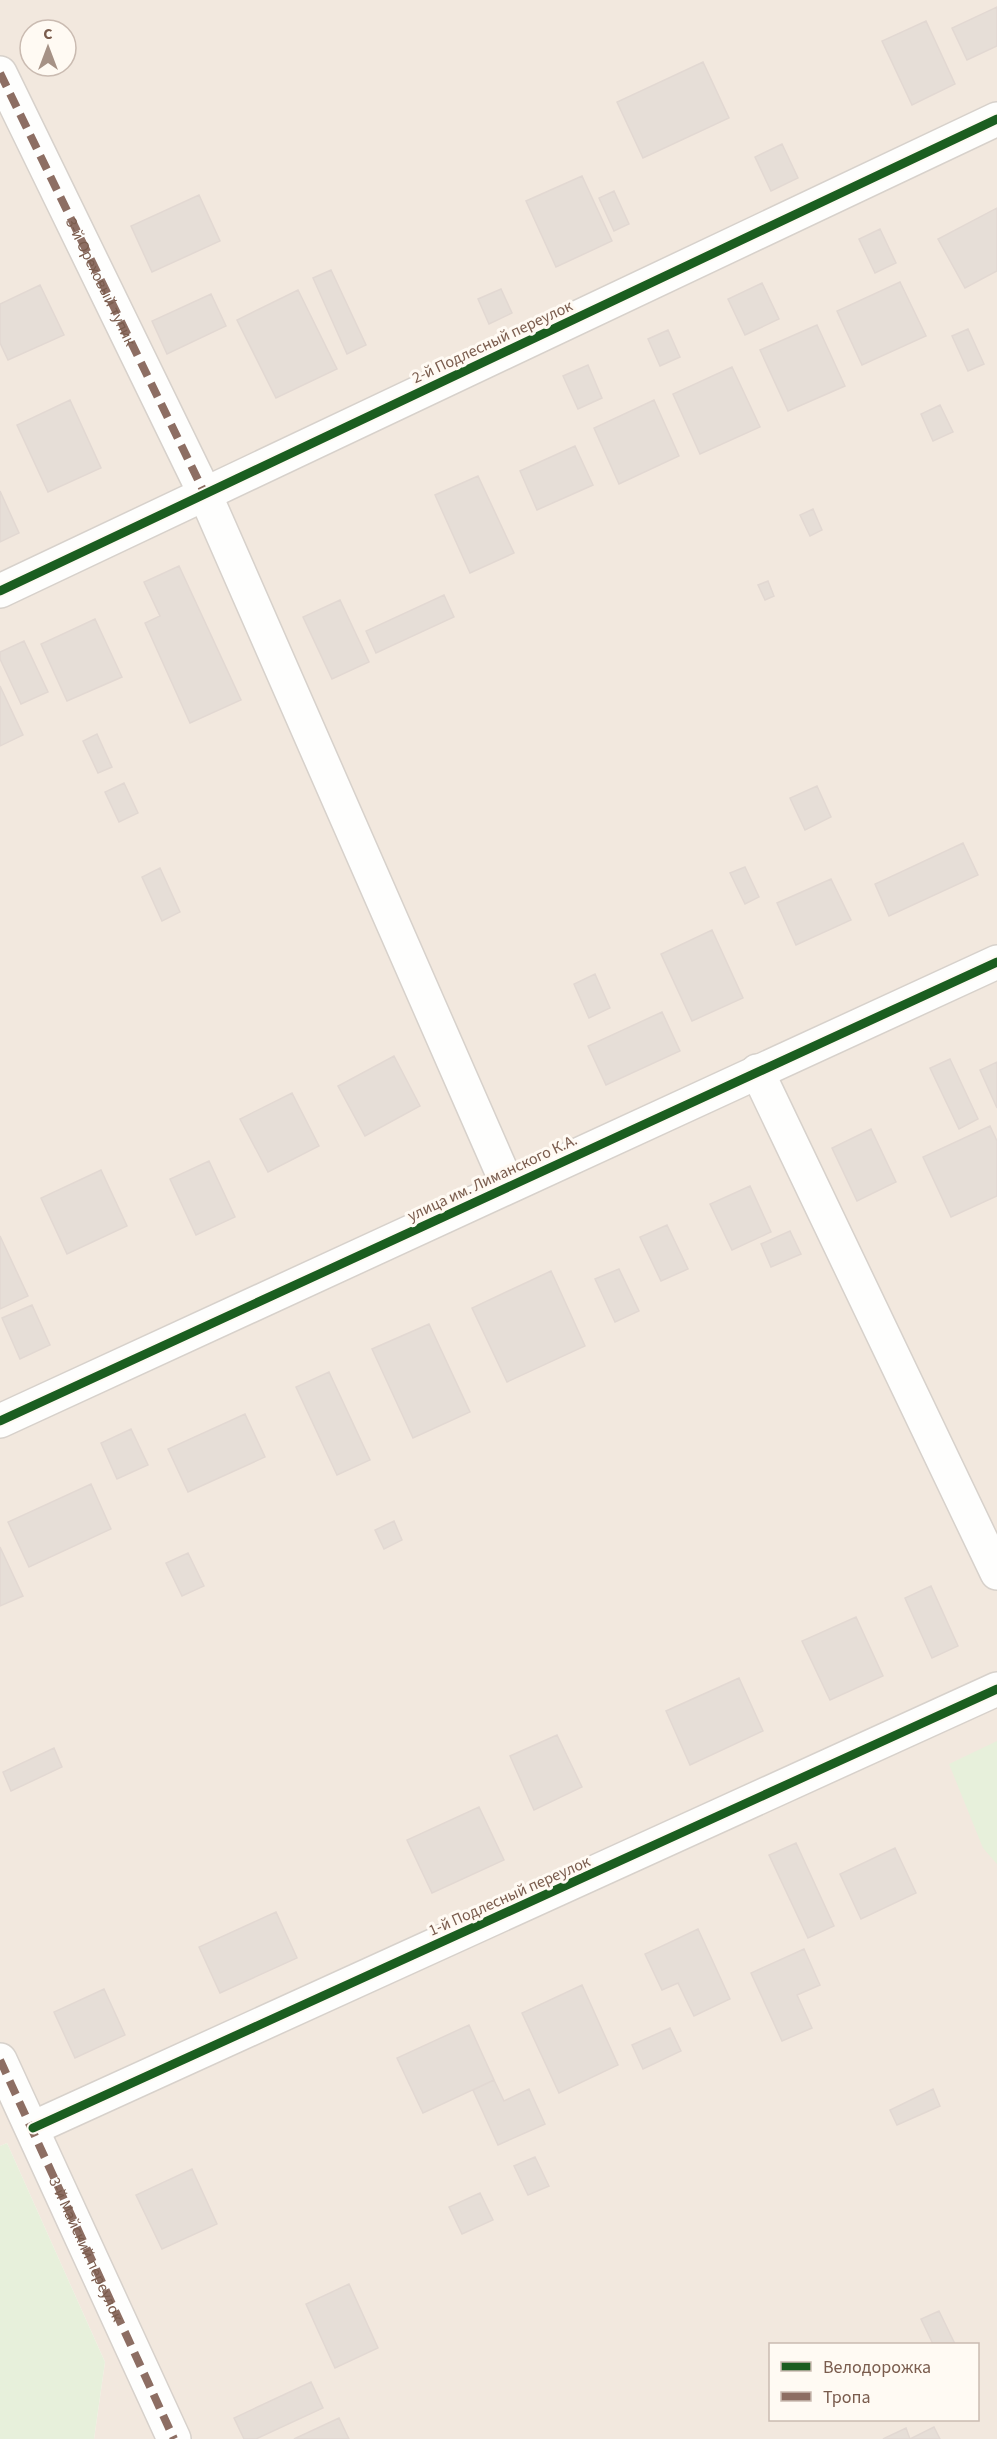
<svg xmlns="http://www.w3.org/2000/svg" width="997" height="2439" font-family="'Source Sans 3',sans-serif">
<rect width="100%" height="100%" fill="#f9f5f0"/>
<path fill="#f2e8de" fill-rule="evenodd" d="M0 0H997V2439H94L105 2362 7 2143 0 2146ZM30 30H66V66H30ZM770 2344H978V2420H770Z"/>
<path fill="#e7f0db" d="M997 1741V1864L983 1848 949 1764Z
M7 2143 105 2362 94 2439H0V2146Z"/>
<path fill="#e6ded7" stroke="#e2d8d2" stroke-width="1.5" d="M997 7V46L967 60 952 28Z
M926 21 955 84 912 105 882 41Z
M703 62 729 118 643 158 617 102Z
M782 144 798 178 771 191 755 157Z
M582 176 612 241 556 267 526 201Z
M614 191 629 224 614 231 599 198Z
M199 195 220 241 152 272 131 226Z
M997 208V271L965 288 938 239Z
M880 229 896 263 875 273 859 239Z
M331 270 366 345 347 354 313 278Z
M900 282 926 336 862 365 837 311Z
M762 283 779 319 745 335 728 299Z
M40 285 64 335 8 360 0 343V304Z
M501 289 512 313 489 324 478 299Z
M298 290 337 369 276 398 237 320Z
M211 294 226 326 167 354 152 321Z
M817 325 845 386 788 411 760 350Z
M968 329 984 364 968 371 952 336Z
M668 330 680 357 660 366 648 339Z
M588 365 602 398 578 409 563 376Z
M732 367 760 427 700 454 673 394Z
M70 400 101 468 48 492 17 425Z
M654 400 679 456 619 484 594 428Z
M940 405 953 432 933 441 921 414Z
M575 446 593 485 537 510 520 471Z
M478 476 514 553 470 573 435 495Z
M0 491 19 533 0 542Z
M813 509 822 530 810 536 800 515Z
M179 566 241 700 190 723 145 623 160 616 144 582Z
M768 581 774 596 765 600 758 585Z
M444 595 454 617 376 653 366 631Z
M340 600 369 662 332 679 303 617Z
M95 619 122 677 67 701 41 644Z
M24 641 48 692 21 704 0 659V652Z
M0 686 23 735 0 746Z
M97 734 112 767 98 773 83 741Z
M124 783 138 813 119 822 105 792Z
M817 786 831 817 805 830 790 798Z
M963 843 978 875 889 916 875 884Z
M745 867 759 897 745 904 730 873Z
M160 868 180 912 162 921 142 877Z
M831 879 851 920 796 945 777 903Z
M712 930 743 998 692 1021 661 954Z
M595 974 610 1008 589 1018 574 984Z
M662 1012 680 1051 606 1085 588 1046Z
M394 1056 420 1106 365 1136 338 1086Z
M950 1059 978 1119 959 1129 930 1068Z
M997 1062V1108L980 1070Z
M292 1093 319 1146 268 1172 240 1119Z
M990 1126 997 1141V1196L951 1217 923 1157Z
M871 1129 896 1182 857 1201 832 1148Z
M209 1161 235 1217 196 1235 170 1179Z
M101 1170 127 1226 67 1254 41 1198Z
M750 1186 771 1232 732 1250 710 1204Z
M667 1225 688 1269 661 1281 640 1237Z
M790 1231 801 1254 771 1267 761 1244Z
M0 1236 28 1296 0 1309Z
M619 1269 639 1311 615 1322 595 1279Z
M551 1271 585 1346 507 1382 472 1308Z
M32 1305 50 1345 20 1359 2 1318Z
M429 1324 470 1412 413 1438 372 1349Z
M329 1372 370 1460 337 1475 296 1387Z
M245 1414 265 1457 188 1492 168 1449Z
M131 1429 148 1465 117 1479 101 1443Z
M91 1484 111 1529 29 1567 8 1522Z
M394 1521 402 1540 384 1549 375 1530Z
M0 1547 23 1596 0 1606Z
M188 1553 204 1586 182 1596 166 1563Z
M931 1586 958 1646 932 1658 905 1598Z
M856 1617 883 1676 830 1700 802 1641Z
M739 1678 763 1731 690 1765 666 1711Z
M557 1735 582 1787 534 1810 510 1756Z
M54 1748 62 1767 11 1791 3 1772Z
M479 1807 504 1860 432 1893 407 1840Z
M796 1843 834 1926 808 1938 769 1855Z
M895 1848 916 1893 861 1919 840 1874Z
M276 1912 297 1958 220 1993 199 1947Z
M698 1929 730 1999 694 2016 678 1983 662 1990 645 1954Z
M804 1949 820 1985 797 1995 812 2028 782 2041 751 1973Z
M582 1985 618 2065 559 2093 522 2013Z
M104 1989 125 2035 75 2058 54 2012Z
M469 2025 494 2080 423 2113 397 2058Z
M670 2028 681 2051 643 2069 632 2045Z
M494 2080 504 2101 529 2089 545 2124 498 2145 473 2090Z
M933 2089 940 2106 897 2125 890 2110Z
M535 2157 549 2186 528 2195 514 2166Z
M192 2169 217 2224 162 2249 136 2195Z
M480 2193 493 2220 462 2234 449 2207Z
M349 2284 378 2348 335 2368 306 2304Z
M939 2311 955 2344H933L921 2319Z
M311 2382 323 2408 256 2439H244L234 2418Z
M339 2418 349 2439H294Z
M934 2427 940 2439H883L906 2428 910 2439Z"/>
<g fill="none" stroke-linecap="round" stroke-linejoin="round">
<defs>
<g id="minor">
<path d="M0 73 204 492 508 1186"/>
<path d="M0 591 997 119"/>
<path d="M757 1071 997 1573"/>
<path d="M0 1421 997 962"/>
<path id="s1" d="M0 2060 174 2439"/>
<path d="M33 2128 997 1689"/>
</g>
</defs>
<use href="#minor" stroke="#d7d1cb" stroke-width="36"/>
<use href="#minor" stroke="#fefefd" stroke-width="33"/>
<g stroke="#8d6e63" stroke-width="8" stroke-dasharray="15 8" stroke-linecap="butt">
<path id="s2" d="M0 73 204 492"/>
<path d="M0 2060 174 2439"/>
</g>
<defs>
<path id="cycleway" d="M0 591 997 119
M0 1421 997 962
M33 2128 997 1689"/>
</defs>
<use href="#cycleway" stroke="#fffaf3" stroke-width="13"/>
<use href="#cycleway" stroke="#1b5e20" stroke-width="9"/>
</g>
<g text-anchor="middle" stroke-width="6" stroke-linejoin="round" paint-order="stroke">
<g font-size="16" fill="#7a5c4d" stroke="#fffaf3">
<text dy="6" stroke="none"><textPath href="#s2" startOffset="232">3-й Ореховый тупик</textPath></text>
<text transform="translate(492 341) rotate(-25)" y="6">2-й Подлесный переулок</text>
<text transform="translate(492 1177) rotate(-25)" y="6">улица им. Лиманского К.А.</text>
<text transform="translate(509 1895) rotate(-24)" y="6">1-й Подлесный переулок</text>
<text dy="6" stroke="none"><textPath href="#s1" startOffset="208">3-й Майский переулок</textPath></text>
</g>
</g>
<rect x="769" y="2343" width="210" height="78" fill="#fffaf3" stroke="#cabbb1" stroke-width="1.5"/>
<rect x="781" y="2362" width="30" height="9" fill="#1b5e20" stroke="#cabbb1" stroke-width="1.5"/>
<text x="823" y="2373" font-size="18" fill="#7a5c4d">Велодорожка</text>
<rect x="781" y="2392" width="30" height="9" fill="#8d6e63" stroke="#cabbb1" stroke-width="1.5"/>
<text x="823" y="2403" font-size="18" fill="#7a5c4d">Тропа</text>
<g transform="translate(48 48)"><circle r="28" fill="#fffaf3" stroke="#cabbb1" stroke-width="1.5"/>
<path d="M0-4.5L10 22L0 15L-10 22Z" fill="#a69286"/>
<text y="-9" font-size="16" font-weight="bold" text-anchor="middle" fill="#7a5c4d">С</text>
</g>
</svg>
